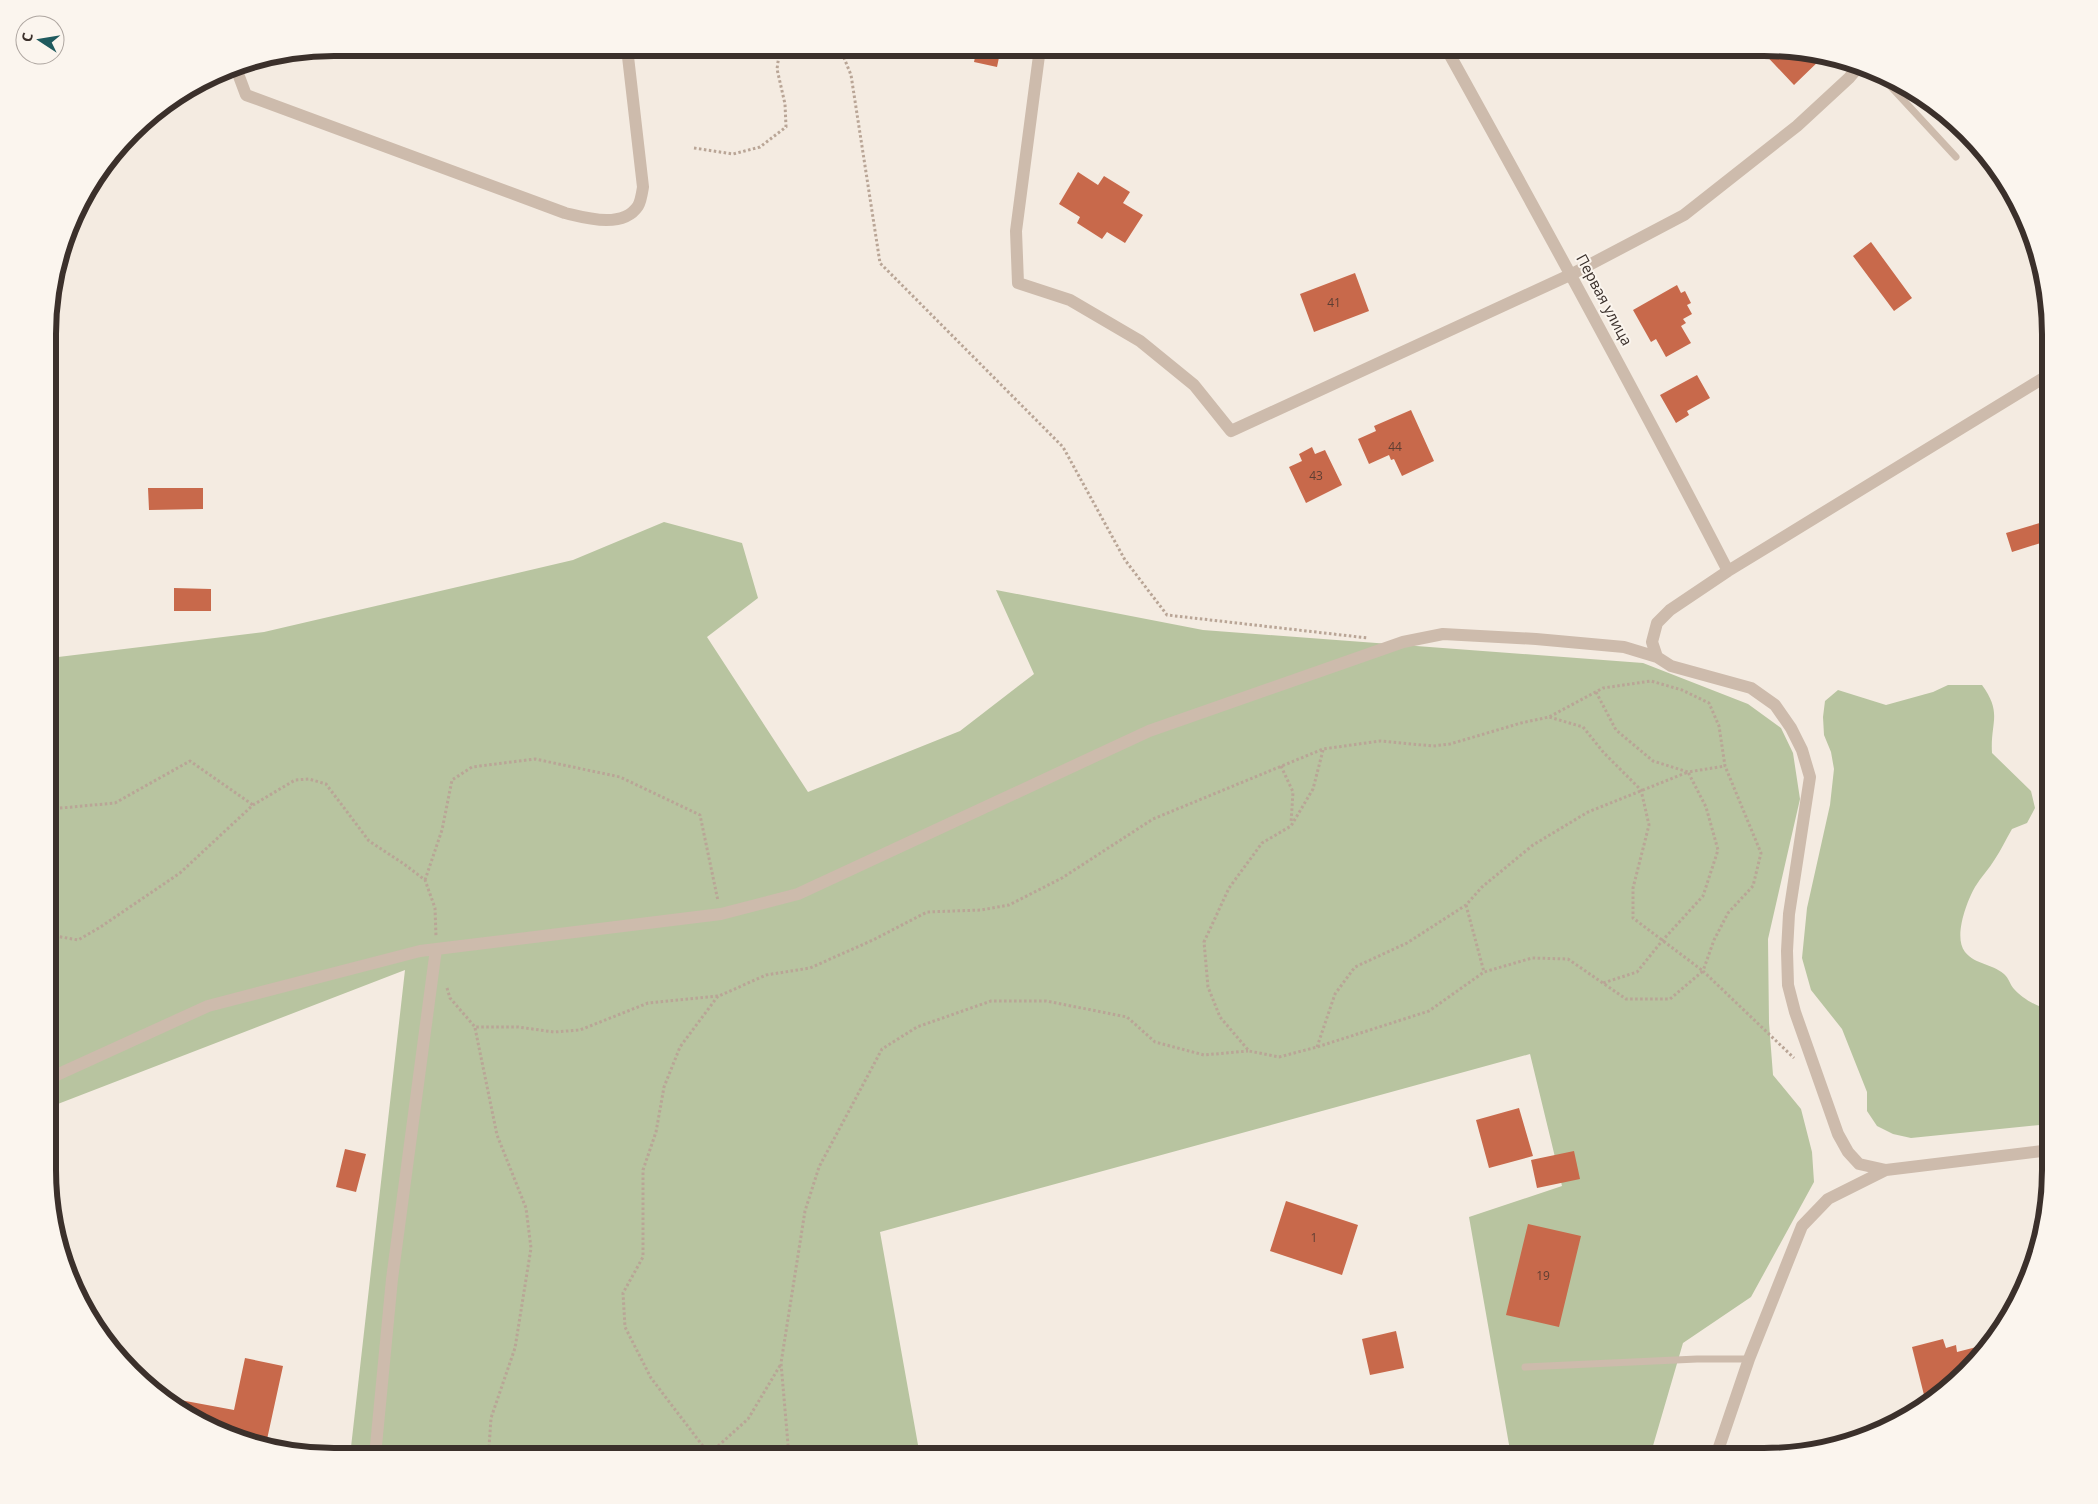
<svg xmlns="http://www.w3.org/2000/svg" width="2098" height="1504" font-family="'Open Sans',sans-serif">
<rect width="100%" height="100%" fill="#f4ebe1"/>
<path fill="#b8c4a0" d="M664 522 742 543 758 598 707 637 808 792 960 731 1034 674 996 590 1203 630 1643 663 1748 704 1781 728 1793 753 1800 799 1768 939 1769 1023 1773 1075 1801 1109 1812 1152 1814 1182 1751 1297 1683 1343 1650 1456H1511L1469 1217 1562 1186 1530 1054 880 1232 920 1456H350L405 970 50 1107V658L264 632 573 560Z
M1948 685H1982C2003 714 1990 722 1992 753L2031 791 2035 808 2027 823 2012 829C2006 839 2001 850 1995 859 1989 869 1981 877 1975 887 1967 901 1953 937 1965 952 1976 965 1991 963 2004 974 2009 978 2010 985 2014 989 2022 998 2038 1008 2050 1009V1124L1911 1138 1893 1134 1877 1126 1867 1111V1092L1842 1029 1811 990 1802 958 1807 908 1830 805 1834 769 1831 752 1824 735 1823 717 1825 701 1838 690 1886 705 1933 692Z"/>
<path fill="#c8694b" d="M977 48H1001L997 67 974 62Z
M1759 48H1782L1824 56 1794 85Z
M1078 172 1098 185 1104 176 1130 192 1123 203 1143 215 1125 243 1107 232 1102 239 1077 223 1080 217 1059 204Z
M1871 242 1912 298 1894 311 1853 256Z
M1355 273 1369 311 1314 332 1300 294Z
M1677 285 1681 293 1685 291 1691 303 1687 305 1692 314 1683 319 1686 323 1681 326 1691 343 1666 357 1656 339 1651 342 1633 310Z
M1697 375 1710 398 1687 411 1689 415 1676 423 1660 395Z
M1411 410 1434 461 1402 476 1394 459 1391 460 1389 455 1369 464 1358 439 1376 431 1374 426Z
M1312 447 1315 454 1325 450 1342 485 1306 503 1289 467 1302 461 1299 454Z
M148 488H203V509L149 510Z
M2050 520V540L2012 552 2006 533Z
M174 588 211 589V611H174Z
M1519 1108 1533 1156 1489 1168 1476 1120Z
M345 1149 366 1154 356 1192 336 1187Z
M1574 1151 1580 1179 1537 1188 1531 1160Z
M1286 1201 1358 1225 1342 1275 1270 1251Z
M1528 1224 1581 1236 1559 1327 1506 1315Z
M1396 1331 1404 1368 1370 1375 1362 1339Z
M1943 1339 1946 1348 1956 1345 1957 1352 1992 1343 1952 1385 1926 1403 1912 1347Z
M245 1358 283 1366 266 1444 225 1435 163 1399 164 1397 234 1410Z"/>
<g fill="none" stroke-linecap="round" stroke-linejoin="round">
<path stroke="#b9a596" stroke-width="3" stroke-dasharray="2.5 2.5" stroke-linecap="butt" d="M840 48 851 75 880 263 1063 447 1125 560 1167 615 1368 638
M694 148 733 154 760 147 786 127 785 104 777 69 780 48
M1596 692 1616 730 1653 761 1688 772 1725 766
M1323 750 1313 789 1291 826 1262 843 1229 888 1204 942 1208 987 1220 1017 1249 1051 1279 1057 1317 1047 1429 1011 1484 972 1532 958 1568 959 1626 999H1670L1703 971 1633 918V888L1649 825 1641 790 1604 753 1583 727 1549 717
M1281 766 1293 792 1291 823
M50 809 115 803 190 761 253 805
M425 880 442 830 452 780 472 767 535 759 620 777 700 815 718 901
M1466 905 1484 972
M50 935 78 940 99 928 180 873 253 805 295 780 309 779 326 784 369 841 404 864 425 880 435 908 436 936
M447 988 450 998 475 1027H518L554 1032 580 1030 648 1003 719 996 766 975 810 968 873 940 927 912 981 910 1009 905 1062 878 1153 819 1323 749 1380 741 1433 746 1450 744 1521 723 1549 717 1603 688 1651 681 1682 690 1709 703 1719 726 1725 766 1761 853 1753 886 1728 913 1714 940 1703 971 1794 1058
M475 1028 497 1135 526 1208 531 1248 515 1348 491 1418 489 1447 491 1456
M1317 1047 1335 994 1355 967 1407 943 1466 905 1482 887 1533 845 1588 812 1688 772 1706 807 1718 850 1703 896 1662 941 1637 972 1603 983
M709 1454 651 1378 625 1327 623 1293 643 1257V1170L656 1132 664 1087 680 1047 718 996
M707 1456 748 1419 781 1364
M789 1456 781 1363 805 1211 819 1167 882 1049 917 1027 991 1001H1046L1127 1017 1155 1042 1204 1055 1248 1051"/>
<path stroke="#cdbbac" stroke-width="7" d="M1881 76 1956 157
M1525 1367 1697 1359H1749"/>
<path stroke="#cdbbac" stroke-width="12" d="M1040 48 1016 231 1018 283 1070 300 1140 341 1194 385 1231 431 1572 274 1684 215 1797 126 1849 78 1860 65
M1446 48C1542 221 1637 395 1728 571
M239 67 237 71 246 95 565 213C586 218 623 229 638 206 641 201 642 193 643 187L627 48
M50 1078 208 1006 420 951 721 914 798 894 1149 731 1403 642 1443 634 1536 639 1624 647 1657 657
M1886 1170 1859 1164 1848 1152 1838 1134 1795 1012 1788 985 1787 951 1789 914 1810 777 1802 750 1791 728 1775 705 1751 688 1671 666 1657 657 1652 642 1657 623 1670 610 1728 571 2050 374
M375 1456 392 1279 436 949
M1716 1456 1749 1359 1802 1226 1828 1199 1886 1170 2050 1150"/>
</g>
<g text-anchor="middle" stroke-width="4" stroke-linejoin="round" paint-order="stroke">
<g font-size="12" fill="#5e3e33">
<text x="1334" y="307">41</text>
<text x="1395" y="451">44</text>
<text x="1316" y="480">43</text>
<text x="1314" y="1242">1</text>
<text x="1543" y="1280">19</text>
</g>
<g font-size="15" fill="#3b302b" stroke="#fbf5ee">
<text transform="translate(1604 300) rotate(62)" y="5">Первая улица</text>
</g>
</g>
<path d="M0 0H2098V1504H0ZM334 56H1764A278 278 0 0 1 2042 334V1170A278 278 0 0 1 1764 1448H334A278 278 0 0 1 56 1170V334A278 278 0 0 1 334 56Z" fill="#fbf5ee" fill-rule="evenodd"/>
<path fill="none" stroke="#3b302b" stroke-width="6" d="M334 56H1764A278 278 0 0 1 2042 334V1170A278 278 0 0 1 1764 1448H334A278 278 0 0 1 56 1170V334A278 278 0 0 1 334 56Z"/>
<g transform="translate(40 40) rotate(282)"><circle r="24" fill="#fbf5ee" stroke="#aea6a0"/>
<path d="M0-4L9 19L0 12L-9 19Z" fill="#1f5a5e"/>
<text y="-8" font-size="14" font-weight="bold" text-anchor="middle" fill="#3b302b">С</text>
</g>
</svg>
